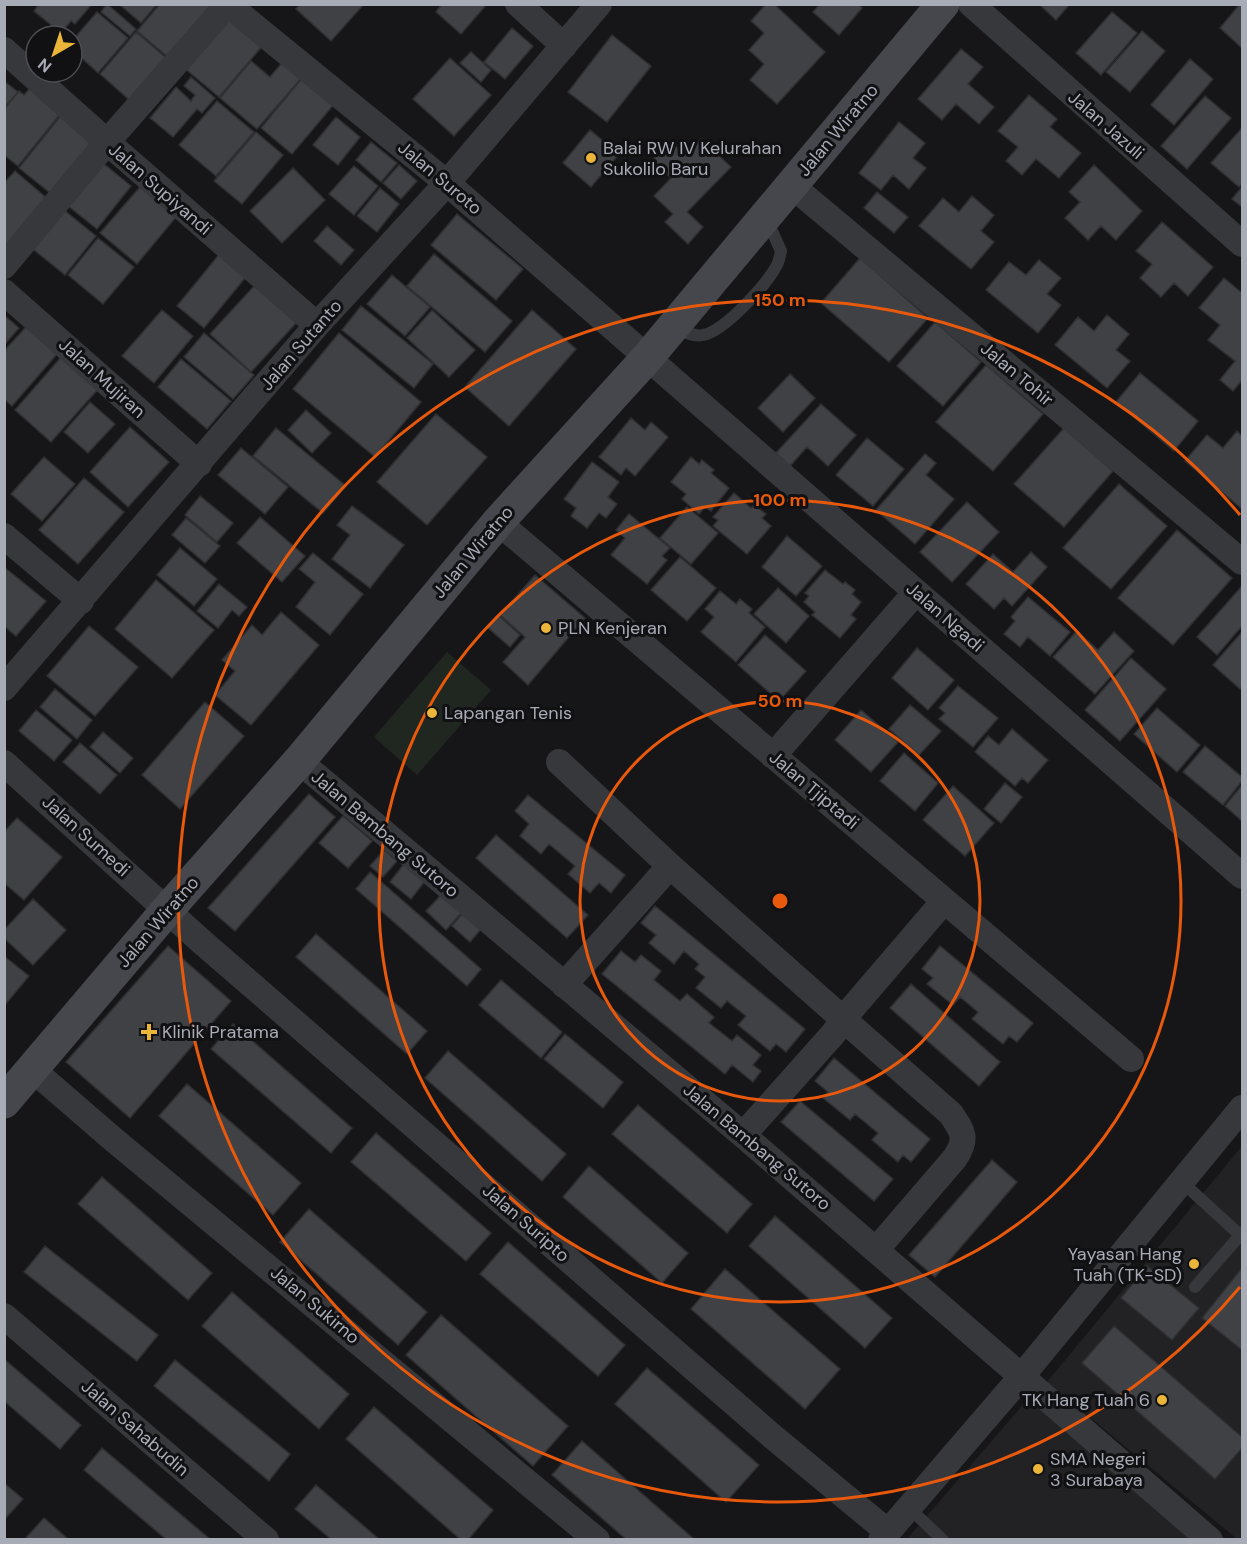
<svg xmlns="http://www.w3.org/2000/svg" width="1247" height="1544" font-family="'DM Sans',sans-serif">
<rect width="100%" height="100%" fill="#161618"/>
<path fill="#222225" d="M1242 1146V1539H1237L1047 1382Z
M1028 1399 1191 1540H906Z"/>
<path fill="#202721" d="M447 652 491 690 417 775 374 737Z"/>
<path fill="#404145" stroke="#303033" stroke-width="1.5" d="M39 4H92L75 24 71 21 61 33 34 11Z
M107 4 136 29 130 36 101 12Z
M119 4H157L141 23Z
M160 4H217L175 63 137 31Z
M300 4H364L331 41 296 9Z
M442 4H487L461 34 436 12Z
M766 4H774L825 52 777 104 750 80 764 64 749 50 764 33 751 21Z
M820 4H858L862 8 839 35 813 12Z
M1039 4H1070L1056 20Z
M1240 4H1242V48L1220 28Z
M97 12 128 38 98 73 72 49V41Z
M1112 12 1137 33 1101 75 1076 53Z
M228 13 264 44 219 97 183 67Z
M512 28 533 46 505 79 484 62Z
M1142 31 1165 51 1130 92 1106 72Z
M136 32 171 62 134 104 100 74Z
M612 35 651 66 607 122 568 92Z
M961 49 983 67 968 84 994 107 979 124 956 104 942 120 918 99Z
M471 52 491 70 481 82 460 63Z
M286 58 305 74 257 129 220 98 251 61 270 77Z
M450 58 491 95 454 136 413 99Z
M1190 59 1213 79 1174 125 1151 105Z
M191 77 215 98 202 113 197 109 173 137 150 118 176 87 191 101 195 95 184 86Z
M303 77 335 103 292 154 261 128Z
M4 81 18 92 4 108Z
M30 88 61 113 18 166 4 155V109L19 91 24 95Z
M1029 95 1057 119 1050 127 1081 153 1059 178 1036 159 1022 175 1006 161 1018 147 998 131Z
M1205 96 1231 118 1187 169 1161 146Z
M217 101 254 132 216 176 179 145Z
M63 113 98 142 54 196 19 168Z
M336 117 360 137 338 165 313 145Z
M899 122 925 143 913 158 926 168 909 189 893 175 881 190 859 173Z
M1242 128V184L1239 187 1211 163Z
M590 130 619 154 591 187 563 163Z
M256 132 283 155 242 204 214 181Z
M701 139 731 167 687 212 703 227 688 244 665 222 673 214 654 196 671 178 653 160 670 141 685 155Z
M371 142 397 163 381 182 356 160Z
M98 159 131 186 97 229 63 202Z
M399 165 417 181 401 199 383 183Z
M1094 165 1142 211 1116 240 1101 226 1088 240 1065 218 1080 202 1069 192Z
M354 166 378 186 354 215 329 194Z
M293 168 325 200 282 243 250 211Z
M15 171 49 200 8 248 4 245V183Z
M140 187 176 217 137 264 100 233Z
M1242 187V207L1232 199Z
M380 188 399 204 377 232 357 216Z
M877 192 908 217 894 233 864 208Z
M972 196 994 215 981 231 994 242 971 269 919 226 943 198 959 212Z
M59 206 96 236 65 275 28 245Z
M457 214 523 269 496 300 431 245Z
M1162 222 1213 267 1188 296 1174 283 1161 297 1140 278 1152 264 1136 251Z
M327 226 354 250 341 265 314 241Z
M98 238 134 267 103 304 68 275Z
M222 251 249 273 204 328 177 306Z
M434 254 512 321 485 352 407 286Z
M860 258 928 318 889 362 821 303Z
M1039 260 1061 278 1047 294 1061 305 1038 333 986 290 1009 262 1026 275Z
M392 275 430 307 405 336 367 304Z
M1224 278 1242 293V380L1233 391 1220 380 1235 361 1208 340 1220 325 1199 308Z
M256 284 297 322 251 372 210 334Z
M361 306 433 364 414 388 342 330Z
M162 310 193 336 154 383 122 356Z
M432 310 475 350 449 377 407 338Z
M532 310 576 349 509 426 465 387Z
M4 315 19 328 4 345Z
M1107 315 1129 334 1116 350 1130 361 1107 388 1055 345 1078 317 1094 331Z
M935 322 981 362 943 406 897 366Z
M26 327 57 354 12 406 4 399V351Z
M204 333 254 375 233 399 184 357Z
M339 333 421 402 375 457 293 389Z
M63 355 100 387 51 442 15 410Z
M181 359 231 401 207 429 158 387Z
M986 365 1043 414 993 471 936 422Z
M1140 373 1198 421 1174 451 1116 402Z
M790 374 815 398 783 432 758 408Z
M90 402 115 424 88 453 64 432Z
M821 404 856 435 828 466 807 447 790 466 776 453Z
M306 410 331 433 312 453 288 430Z
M436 414 487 457 427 525 377 482Z
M631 418 645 430 651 422 668 437 635 476 626 468 621 475 599 457Z
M130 427 169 462 128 507 90 472Z
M276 428 346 486 323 513 253 456Z
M1064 428 1113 471 1064 527 1014 484Z
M1237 431 1242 436V506L1241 508 1185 461 1207 435 1223 448Z
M867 438 904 469 873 506 836 475Z
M241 448 288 487 265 514 218 475Z
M925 454 936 463 926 475 954 499 915 544 876 510Z
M44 457 75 484 42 521 11 494Z
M691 457 699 464 702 460 714 470 711 473 729 488 711 511 705 507 699 514 682 499 686 494 671 482Z
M592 462 619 482 608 497 617 504 606 518 599 513 587 528 571 516 576 508 564 499Z
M84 478 124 512 78 564 39 530Z
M1119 484 1167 526 1111 589 1063 548Z
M734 493 751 508 754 505 766 514 762 518 771 526 747 554 713 526 718 520 713 517Z
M200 496 233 523 217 542 185 515Z
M967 502 999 532 952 582 920 552Z
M352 506 404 545 370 588 332 559 350 535 337 525Z
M687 507 718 533 691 564 660 538Z
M629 514 670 548 662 556 667 560 647 584 611 555 625 538 616 530Z
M260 517 305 556 282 582 237 543Z
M186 518 220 546 205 563 172 535Z
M1177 530 1232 578 1173 645 1118 598Z
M787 536 822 566 796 596 762 567Z
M180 548 217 579 194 606 157 575Z
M1031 552 1047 567 1012 606 1004 598 994 609 966 584 993 554 1013 572Z
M313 553 363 594 330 635 296 607 315 582 299 569Z
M680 557 716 588 687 621 651 590Z
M4 567 46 601 16 636 4 626Z
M825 570 843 584 845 582 855 590 852 594 861 602 851 615 856 619 840 638 812 615 815 612 804 602 809 596 805 593Z
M535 575 585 618 528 685 503 662 525 637 500 615Z
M156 580 214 630 172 678 115 629Z
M219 584 247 607 239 616 232 610 218 628 197 611Z
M1242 586V626L1217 655 1197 637Z
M778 588 809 616 786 643 754 614Z
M720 591 736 604 740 599 752 609 749 613 765 627 736 662 701 632 714 617 705 609Z
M1028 597 1070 632 1050 656 1028 637 1020 647 1004 634 1015 621 1011 617Z
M281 612 319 645 251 725 215 695 235 671 222 660 252 625 262 635Z
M498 615 520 635 510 647 487 627Z
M89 626 138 667 95 716 47 676Z
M1077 631 1098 650 1114 632 1134 651 1095 694 1053 657Z
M1242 632V687L1240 689 1213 665Z
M765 635 806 671 779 701 738 665Z
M917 648 954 680 928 710 892 678Z
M1131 658 1166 689 1120 741 1085 710Z
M958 686 998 718 973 747 939 719 945 713 939 708Z
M55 689 92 720 77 739 40 707Z
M205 702 244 736 180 809 142 775Z
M910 705 941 731 919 755 889 729Z
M1157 708 1200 745 1177 772 1134 734Z
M36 710 72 740 54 761 19 731Z
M861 710 898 742 871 772 835 740Z
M1012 729 1048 760 1028 783 1022 778 1015 786 975 752 988 736 999 745Z
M103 732 133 758 120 773 90 747Z
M80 743 117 775 100 794 63 762Z
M1205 746 1242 777V781L1223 805 1183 772Z
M904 753 938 783 915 811 880 781Z
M1005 783 1022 797 1001 823 984 809Z
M1242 785V821L1225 806Z
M953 786 994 823 965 856 923 820Z
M309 794 335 817 235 931 208 908Z
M528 795 625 875 611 893 599 883 590 893 568 874 575 866 549 844 541 854 520 836 529 824 515 811Z
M343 816 372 841 348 868 319 843Z
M17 818 62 857 24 900 4 883V832Z
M496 835 588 915 567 938 476 858Z
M384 850 397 861 383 877 370 866Z
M404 864 425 881 411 899 390 882Z
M370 872 481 969 467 986 356 889Z
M441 895 461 913 446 930 426 911Z
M33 899 66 930 33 965 4 938V930Z
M655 906 805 1029 786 1052 776 1044 770 1051 738 1025 746 1016 727 1001 721 1008 696 988 705 977 695 969 699 964 684 951 674 964 649 943 656 935 641 923Z
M463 913 481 929 470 942 452 926Z
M316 934 427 1031 407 1054 296 957Z
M168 946 231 1001 130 1118 66 1062Z
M940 946 1033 1023 1017 1042 1009 1036 1003 1044 972 1019 978 1012 960 997 953 1005 927 984 933 978 922 969Z
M621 951 635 962 641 955 661 971 654 980 680 1001 687 994 714 1017 709 1023 732 1041 737 1035 761 1055 753 1065 761 1071 753 1082 732 1065 725 1074 602 974Z
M4 956 29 976 4 1006Z
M501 980 562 1032 541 1058 479 1005Z
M911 984 1000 1062 979 1086 890 1008Z
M233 1024 352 1128 331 1153 211 1049Z
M565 1034 623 1082 603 1108 544 1059Z
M448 1051 566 1154 542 1181 425 1078Z
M834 1058 930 1139 911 1162 903 1155 898 1162 872 1140 878 1133 855 1114 850 1120 823 1098 828 1092 815 1081Z
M187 1084 301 1183 273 1215 159 1116Z
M800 1101 893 1179 874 1201 781 1122Z
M638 1105 752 1204 727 1233 612 1134Z
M376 1133 491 1233 466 1261 351 1162Z
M992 1160 1017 1182 935 1277 909 1255Z
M589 1166 688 1253 662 1283 563 1197Z
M102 1177 212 1273 188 1300 78 1204Z
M309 1209 427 1312 398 1345 280 1242Z
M775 1216 892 1318 865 1348 749 1246Z
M508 1242 625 1345 598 1376 480 1274Z
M45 1246 158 1335 137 1361 24 1272Z
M1147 1266 1199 1308 1172 1340 1121 1298Z
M1242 1268V1350L1202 1318Z
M725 1269 840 1369 805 1409 691 1309Z
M232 1292 349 1394 319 1429 202 1326Z
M441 1315 568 1426 533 1466 406 1355Z
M1114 1326 1242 1437V1448L1215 1479 1082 1363Z
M4 1359 81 1425 60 1449 4 1401Z
M175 1360 290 1454 269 1481 154 1386Z
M647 1368 759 1465 726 1502 615 1404Z
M374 1407 493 1510 468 1540H461L346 1439Z
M582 1441 695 1540H627L552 1475Z
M102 1448 211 1540H167L84 1470Z
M4 1483 23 1499 4 1520Z
M316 1485 380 1540H332L295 1509Z
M44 1518 69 1540H24Z"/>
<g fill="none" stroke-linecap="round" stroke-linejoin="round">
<path stroke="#37383c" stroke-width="12" d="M676 329C684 332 695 337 703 335 725 331 767 284 777 265 779 261 780 256 781 251L767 220
M1182 1182 1240 1235
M1195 1287 1242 1233
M909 1508 943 1540"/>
<path stroke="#37383c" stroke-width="26" d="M227 4 447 183 1242 876
M518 4 564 46
M971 4 1242 244
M4 50 107 142 317 325
M791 185 1242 562
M4 266 107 142 228 4
M4 292 199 464
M498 522 1131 1059
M4 536 81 601
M4 688 317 325 447 183 599 4
M773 756 916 592
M299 761 743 1135 1210 1540
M559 762 670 866 843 1019 834 1033 743 1135
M4 763 202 942 772 1436 888 1532
M564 985 670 866
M33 1070 114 1140 597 1540
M876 1250 955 1158C968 1138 963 1132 951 1114L843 1019 944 901
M4 1316 266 1540
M881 1540 1022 1376 1242 1108"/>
<path stroke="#45474c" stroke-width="33" d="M4 1102 168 909 299 761 498 522 647 358 943 4"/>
</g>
<g fill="none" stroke="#e8590c" stroke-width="3">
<circle cx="780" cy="901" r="200"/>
<circle cx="780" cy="901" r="401"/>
<path d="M1240 1287A601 601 0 1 1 1240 515"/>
</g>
<g fill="#ebb53a" stroke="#111113" stroke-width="2">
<circle cx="591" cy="158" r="6"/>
<circle cx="546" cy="628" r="6"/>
<circle cx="432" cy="713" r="6"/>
<path d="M146 1023h6v6h6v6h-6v6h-6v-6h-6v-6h6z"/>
<circle cx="1194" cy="1264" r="6"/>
<circle cx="1162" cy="1400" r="6"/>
<circle cx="1038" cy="1469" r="6"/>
</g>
<g text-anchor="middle" stroke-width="6" stroke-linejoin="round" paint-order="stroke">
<g font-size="18" fill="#a8acb7" stroke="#111113">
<text transform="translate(1106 125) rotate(41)" y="6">Jalan Jazuli</text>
<text transform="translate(838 130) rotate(-50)" y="6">Jalan Wiratno</text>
<text transform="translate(440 178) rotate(40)" y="6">Jalan Suroto</text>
<text transform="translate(160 189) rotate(41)" y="6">Jalan Supiyandi</text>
<text transform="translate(301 345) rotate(-49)" y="6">Jalan Sutanto</text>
<text transform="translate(1017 374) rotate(40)" y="6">Jalan Tohir</text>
<text transform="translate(102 378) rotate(42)" y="6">Jalan Mujiran</text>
<text transform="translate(473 552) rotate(-50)" y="6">Jalan Wiratno</text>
<text transform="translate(945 617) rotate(41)" y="6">Jalan Ngadi</text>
<text transform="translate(814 790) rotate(40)" y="6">Jalan Tjiptadi</text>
<text transform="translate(385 834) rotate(40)" y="6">Jalan Bambang Sutoro</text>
<text transform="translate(86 836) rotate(42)" y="6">Jalan Sumedi</text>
<text transform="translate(158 922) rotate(-49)" y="6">Jalan Wiratno</text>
<text transform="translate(757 1147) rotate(40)" y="6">Jalan Bambang Sutoro</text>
<text transform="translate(526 1223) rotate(41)" y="6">Jalan Suripto</text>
<text transform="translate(315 1305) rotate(40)" y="6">Jalan Sukirno</text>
<text transform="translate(135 1428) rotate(41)" y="6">Jalan Sahabudin</text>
</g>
<g font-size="18" fill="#a8acb7" stroke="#111113" text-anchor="start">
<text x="603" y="154">Balai RW IV Kelurahan<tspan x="603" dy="21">Sukolilo Baru</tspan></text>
<text x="558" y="634">PLN Kenjeran</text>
<text x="444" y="719">Lapangan Tenis</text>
<text x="162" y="1038">Klinik Pratama</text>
<text x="1182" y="1260" text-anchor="end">Yayasan Hang<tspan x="1182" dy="21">Tuah (TK-SD)</tspan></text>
<text x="1150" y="1406" text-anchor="end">TK Hang Tuah 6</text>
<text x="1050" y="1465">SMA Negeri<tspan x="1050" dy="21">3 Surabaya</tspan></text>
</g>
</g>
<circle cx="780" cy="901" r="9" fill="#e8590c" stroke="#111113" stroke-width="3"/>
<g font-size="18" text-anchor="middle" font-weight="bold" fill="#e8590c" stroke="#111113" stroke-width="6" stroke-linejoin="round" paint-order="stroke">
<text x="780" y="306">150 m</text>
<text x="780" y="506">100 m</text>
<text x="780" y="707">50 m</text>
</g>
<rect width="1247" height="1544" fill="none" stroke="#a8acb7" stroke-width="12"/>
<g transform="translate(54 54) rotate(219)"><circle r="28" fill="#111113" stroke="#4d4f55" stroke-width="1.5"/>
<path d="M0-4.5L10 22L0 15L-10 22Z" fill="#ebb53a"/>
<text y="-9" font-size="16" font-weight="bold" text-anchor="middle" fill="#a8acb7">N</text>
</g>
</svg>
